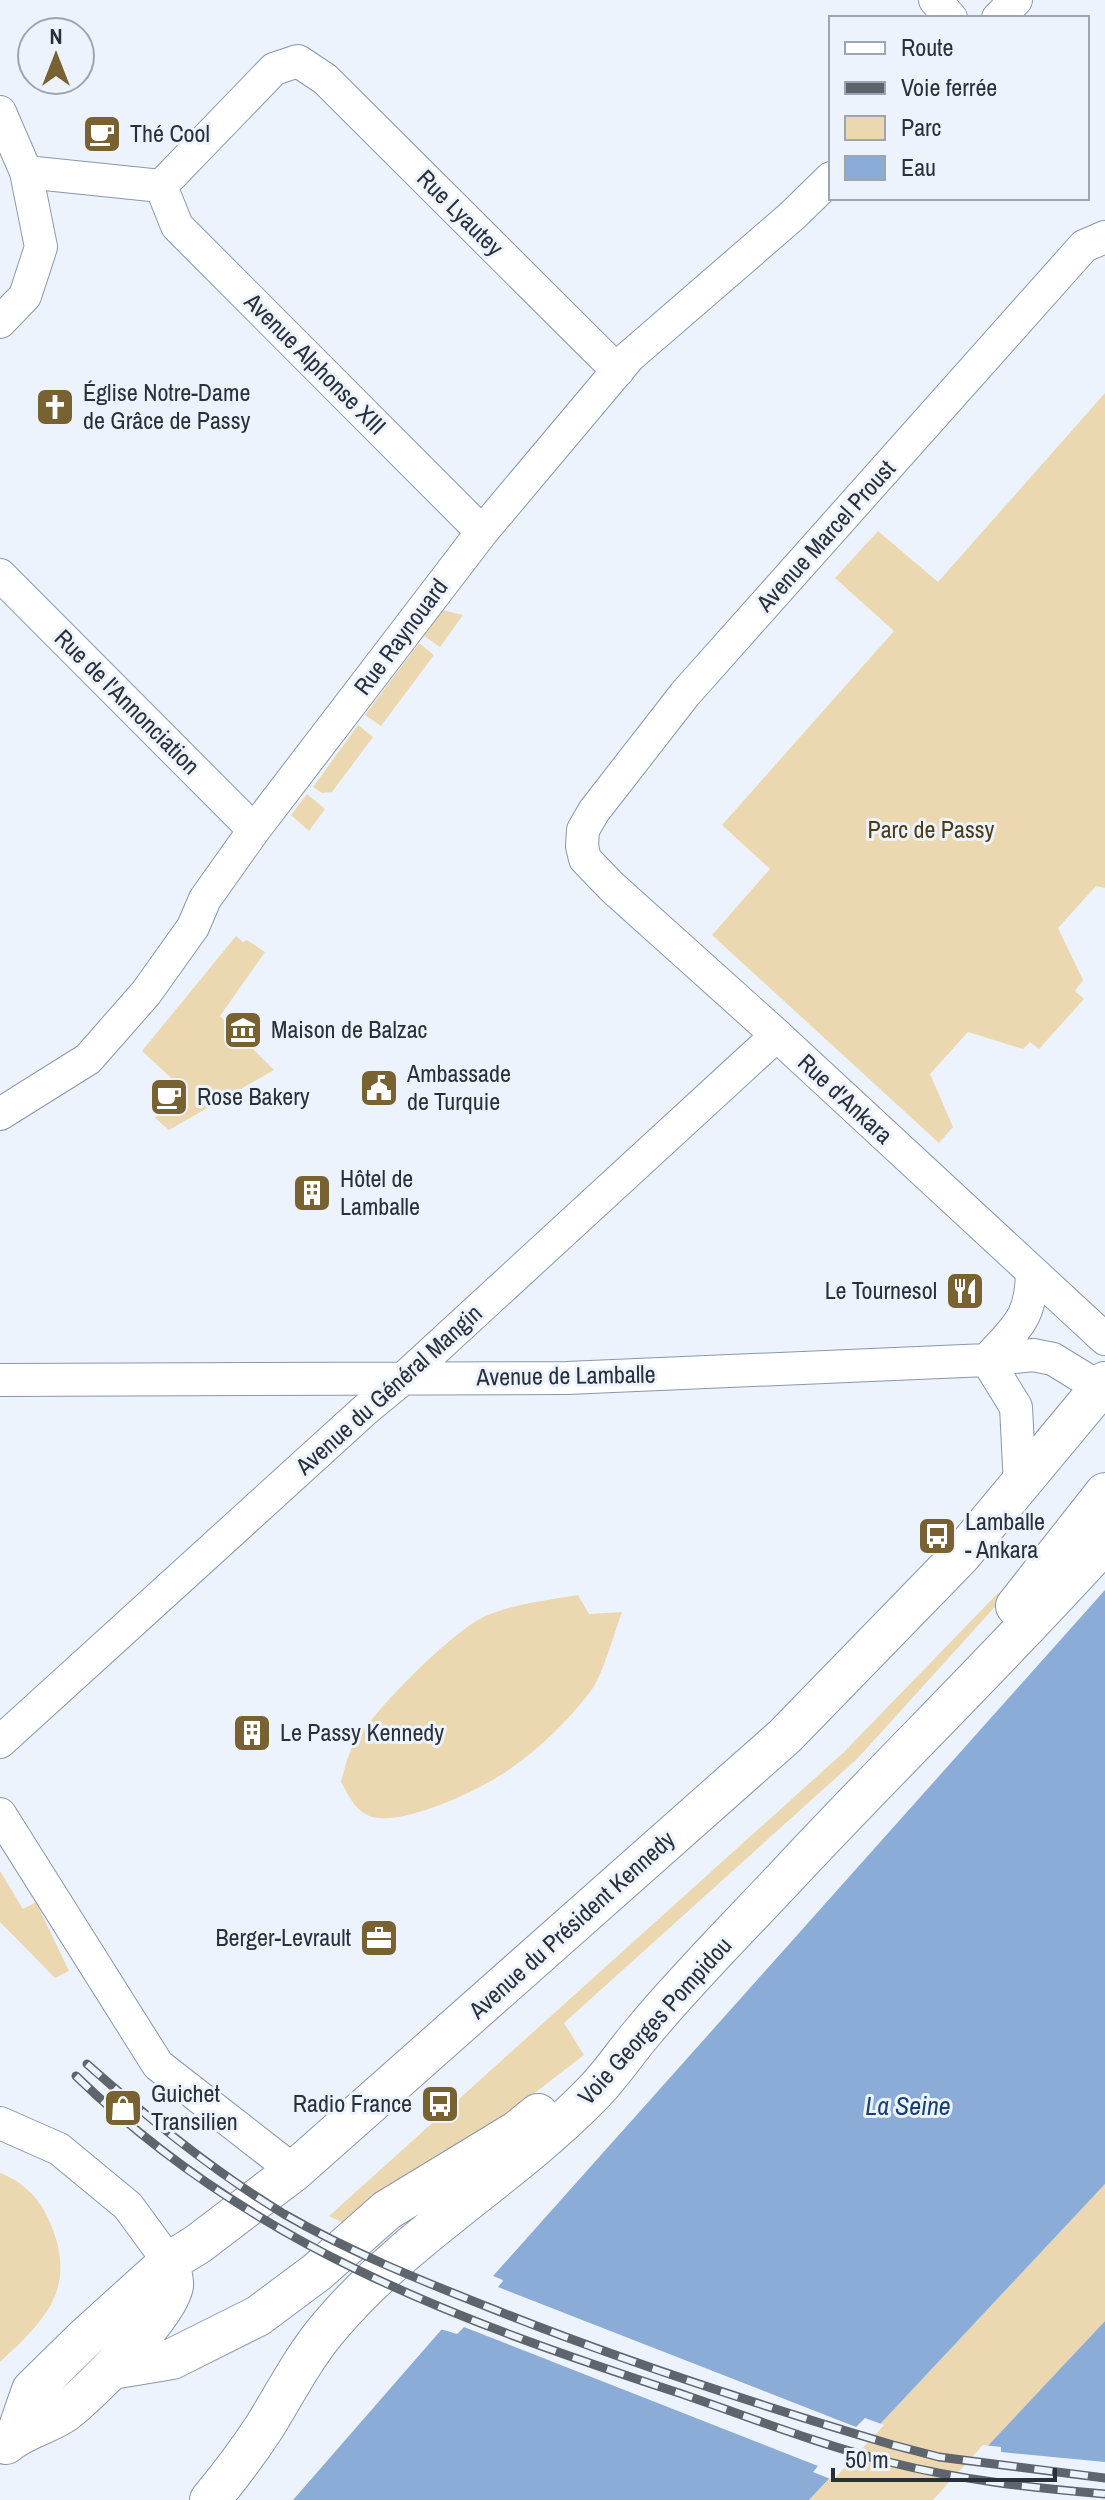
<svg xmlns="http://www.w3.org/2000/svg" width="1105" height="2500" font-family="'Archivo Narrow',sans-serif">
<rect width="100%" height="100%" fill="#edf3fd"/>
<path fill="#ebd8b0" d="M1105 393V888L1096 886 1058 928 1083 980 1075 991 1084 999 1039 1049 1030 1042 1023 1049 968 1032 930 1074 953 1127 939 1143 712 935 770 869 722 825 894 631 835 578 878 531 938 582Z
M443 610 463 615 440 647 424 636Z
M419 643 434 655 381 726 365 715Z
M358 725 373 737 332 792 322 793 313 787Z
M307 794 325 809 309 831 291 815Z
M236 936 243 942 247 940 265 952 220 1016 274 1070 169 1130 155 1118 182 1088 142 1051Z
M998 1593 1002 1599 858 1758 564 2023 584 2055 501 2119 344 2223 329 2216 844 1752Z
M578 1595 589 1614 622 1612C614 1633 603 1676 590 1692 568 1721 540 1748 510 1769 484 1788 398 1830 367 1815 354 1809 348 1794 341 1782 344 1772 346 1761 350 1752 364 1719 455 1627 488 1615 515 1604 548 1600 578 1595Z
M0 1871 23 1909 36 1902 69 1971 55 1978 0 1922Z
M0 2173C22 2181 39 2198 48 2218 79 2286 48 2318 0 2362Z
M1105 2184V2321L937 2500H809Z"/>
<path fill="#8cacd8" d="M1105 1590V2184L809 2500H293L442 2329 458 2333 503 2281 493 2276Z
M1105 2321V2500H937Z"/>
<path fill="#edf3fd" d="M490 2275 503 2280 498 2287 856 2427 865 2418 884 2425 833 2480 813 2472 818 2466 464 2327 457 2334 437 2328 442 2325 456 2329 496 2282 491 2279Z
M983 2445 1001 2447V2452L1105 2462V2500H933Z"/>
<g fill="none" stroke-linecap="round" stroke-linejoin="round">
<defs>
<path id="minor" d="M935 0 951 18
M998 18 1016 0
M0 112 26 172 41 247 25 296 0 322
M26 172 161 186 274 69 298 61 325 79 618 371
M161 186 177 226 482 532
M1105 237 1084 246 685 694 594 811 583 830 582 846 585 859 612 887 770 1029 1105 1339
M0 575 254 830
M0 1114 88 1059 146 993 193 927 205 899 254 830 482 532 629 357 792 216 831 178
M0 1380 567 1378 987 1360 1033 1355 1053 1359 1100 1388
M1020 1486 1016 1407 987 1360C1017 1326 1031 1320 1032 1272
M0 1742 365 1410 405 1377 777 1035
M0 1814 158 2065 294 2171
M0 2123 59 2149 128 2206 169 2262"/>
<path id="major" d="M1016 1606 1105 1493
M112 2369 172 2359 258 2316 317 2272 387 2210 517 2131 538 2114
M16 2436 32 2390 86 2337 169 2262 198 2244 294 2171 785 1736 961 1555 1105 1382
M6 2444C23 2429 46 2425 65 2412 89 2394 169 2314 173 2286 174 2279 170 2270 169 2262
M210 2500C230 2476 248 2452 265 2426 286 2392 304 2356 330 2326 406 2236 510 2178 592 2094 611 2075 625 2053 642 2033 690 1975 744 1922 795 1867 897 1758 1005 1653 1105 1542"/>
</defs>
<use href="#minor" stroke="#8897ac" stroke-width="34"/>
<use href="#major" stroke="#8897ac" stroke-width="42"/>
<use href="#minor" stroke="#fff" stroke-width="32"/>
<use href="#major" stroke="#fff" stroke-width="40"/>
<defs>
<path id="rail" d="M87 2064C149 2119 213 2171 284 2214 350 2252 422 2281 493 2309 623 2361 758 2405 893 2445L939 2457 1105 2478
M76 2076C250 2245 451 2318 676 2392 747 2416 817 2444 889 2462 960 2480 1033 2488 1105 2494"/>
</defs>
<use href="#rail" stroke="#5e656d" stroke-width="9"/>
<use href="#rail" stroke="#edf3fd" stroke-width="6" stroke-dasharray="18" stroke-linecap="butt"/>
</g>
<defs>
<symbol id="cafe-square" viewBox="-11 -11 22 22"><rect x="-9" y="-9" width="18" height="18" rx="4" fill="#786232" stroke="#edf3fd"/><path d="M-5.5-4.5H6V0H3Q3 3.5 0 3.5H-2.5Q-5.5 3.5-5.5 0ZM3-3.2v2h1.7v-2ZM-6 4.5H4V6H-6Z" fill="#fff"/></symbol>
<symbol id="church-square" viewBox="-11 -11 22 22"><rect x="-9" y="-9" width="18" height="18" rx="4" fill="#786232" stroke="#edf3fd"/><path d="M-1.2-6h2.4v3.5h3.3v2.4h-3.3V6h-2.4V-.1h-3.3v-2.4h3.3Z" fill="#fff"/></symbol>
<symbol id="museum-square" viewBox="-11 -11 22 22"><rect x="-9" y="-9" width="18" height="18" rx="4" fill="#786232" stroke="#edf3fd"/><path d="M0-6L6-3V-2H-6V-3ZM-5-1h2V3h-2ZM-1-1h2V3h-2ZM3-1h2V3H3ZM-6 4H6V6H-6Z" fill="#fff"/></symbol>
<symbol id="civic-square" viewBox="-11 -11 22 22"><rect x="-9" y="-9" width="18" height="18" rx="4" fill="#786232" stroke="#edf3fd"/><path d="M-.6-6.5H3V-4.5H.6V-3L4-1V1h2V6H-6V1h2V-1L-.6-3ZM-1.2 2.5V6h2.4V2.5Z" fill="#fff"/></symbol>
<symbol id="building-square" viewBox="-11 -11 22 22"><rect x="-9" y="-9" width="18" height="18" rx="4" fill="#786232" stroke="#edf3fd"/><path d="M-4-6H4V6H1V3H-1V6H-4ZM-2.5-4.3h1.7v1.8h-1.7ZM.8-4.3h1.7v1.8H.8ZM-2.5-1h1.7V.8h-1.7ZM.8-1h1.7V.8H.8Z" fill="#fff"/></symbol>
<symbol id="restaurant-square" viewBox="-11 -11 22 22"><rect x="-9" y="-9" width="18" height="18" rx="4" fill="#786232" stroke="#edf3fd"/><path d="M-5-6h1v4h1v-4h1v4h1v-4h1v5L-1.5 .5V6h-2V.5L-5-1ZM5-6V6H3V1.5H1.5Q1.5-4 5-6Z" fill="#fff"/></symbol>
<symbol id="bus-square" viewBox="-11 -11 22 22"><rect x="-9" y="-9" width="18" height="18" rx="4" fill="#786232" stroke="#edf3fd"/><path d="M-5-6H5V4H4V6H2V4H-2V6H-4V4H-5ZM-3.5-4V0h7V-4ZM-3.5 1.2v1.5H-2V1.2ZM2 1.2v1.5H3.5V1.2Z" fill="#fff"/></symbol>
<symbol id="office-square" viewBox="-11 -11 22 22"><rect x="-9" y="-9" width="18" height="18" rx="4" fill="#786232" stroke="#edf3fd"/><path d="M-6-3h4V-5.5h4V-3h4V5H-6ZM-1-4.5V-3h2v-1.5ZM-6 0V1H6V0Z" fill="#fff"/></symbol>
<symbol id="shop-square" viewBox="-11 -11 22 22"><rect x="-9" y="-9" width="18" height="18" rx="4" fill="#786232" stroke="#edf3fd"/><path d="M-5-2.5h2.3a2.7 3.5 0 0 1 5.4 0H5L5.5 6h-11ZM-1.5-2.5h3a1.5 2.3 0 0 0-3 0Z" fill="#fff"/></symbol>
</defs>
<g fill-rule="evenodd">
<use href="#cafe-square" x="80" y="112" width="44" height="44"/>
<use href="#church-square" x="33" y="385" width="44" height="44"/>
<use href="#museum-square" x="221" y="1008" width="44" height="44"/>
<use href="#civic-square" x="357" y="1066" width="44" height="44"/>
<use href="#cafe-square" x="147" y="1075" width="44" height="44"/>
<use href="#building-square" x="290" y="1171" width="44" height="44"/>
<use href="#restaurant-square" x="943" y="1269" width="44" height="44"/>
<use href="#bus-square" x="915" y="1514" width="44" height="44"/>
<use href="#building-square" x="230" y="1711" width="44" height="44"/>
<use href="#office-square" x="357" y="1916" width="44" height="44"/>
<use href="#bus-square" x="418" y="2082" width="44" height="44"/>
<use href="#shop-square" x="101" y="2086" width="44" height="44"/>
</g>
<g text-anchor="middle" stroke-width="6" stroke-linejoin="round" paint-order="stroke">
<g font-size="24" fill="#293038" stroke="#edf3fd" text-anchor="start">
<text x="130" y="142">Thé Cool</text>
<text x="83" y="401">Église Notre-Dame<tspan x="83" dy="28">de Grâce de Passy</tspan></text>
<text x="271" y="1038">Maison de Balzac</text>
<text x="407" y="1082">Ambassade<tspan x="407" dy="28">de Turquie</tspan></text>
<text x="197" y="1105">Rose Bakery</text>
<text x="340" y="1187">Hôtel de<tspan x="340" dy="28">Lamballe</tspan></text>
<text x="937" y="1299" text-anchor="end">Le Tournesol</text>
<text x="965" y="1530">Lamballe<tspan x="965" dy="28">- Ankara</tspan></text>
<text x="280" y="1741">Le Passy Kennedy</text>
<text x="351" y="1946" text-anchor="end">Berger-Levrault</text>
<text x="151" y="2102">Guichet<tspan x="151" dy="28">Transilien</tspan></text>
<text x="412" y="2112" text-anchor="end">Radio France</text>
</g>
<g font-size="24" fill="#293038" stroke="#edf3fd">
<text transform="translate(460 213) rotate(45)" y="8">Rue Lyautey</text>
<text transform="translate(315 364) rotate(45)" y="8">Avenue Alphonse XIII</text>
<text transform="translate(826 536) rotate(-48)" y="8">Avenue Marcel Proust</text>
<text transform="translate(401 637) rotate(-53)" y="8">Rue Raynouard</text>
<text transform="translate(127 702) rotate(45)" y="8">Rue de l'Annonciation</text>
<text transform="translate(845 1099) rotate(43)" y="8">Rue d'Ankara</text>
<text transform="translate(566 1376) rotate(-1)" y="8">Avenue de Lamballe</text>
<text transform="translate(389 1390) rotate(-42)" y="8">Avenue du Général Mangin</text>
<text transform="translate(572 1925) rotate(-42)" y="8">Avenue du Président Kennedy</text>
<text transform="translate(655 2021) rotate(-48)" y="8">Voie Georges Pompidou</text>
</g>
<g font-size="24" fill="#4d3b13" stroke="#edf3fd">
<text x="931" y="838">Parc de Passy</text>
</g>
<g font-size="26" font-style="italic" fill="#164075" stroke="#edf3fd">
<text x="908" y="2115">La Seine</text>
</g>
</g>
<rect x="829" y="16" width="260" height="184" fill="#edf3fd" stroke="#9fa5ae" stroke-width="2"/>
<rect x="845" y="42" width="40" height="12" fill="#ffffff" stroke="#9fa5ae" stroke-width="2"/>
<text x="901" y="56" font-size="24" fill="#293038">Route</text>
<rect x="845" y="82" width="40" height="12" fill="#5e656d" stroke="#9fa5ae" stroke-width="2"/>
<text x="901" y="96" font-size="24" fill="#293038">Voie ferrée</text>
<rect x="845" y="116" width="40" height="24" fill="#ebd8b0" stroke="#9fa5ae" stroke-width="2"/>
<text x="901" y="136" font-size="24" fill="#293038">Parc</text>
<rect x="845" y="156" width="40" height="24" fill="#8cacd8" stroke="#9fa5ae" stroke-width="2"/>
<text x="901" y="176" font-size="24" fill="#293038">Eau</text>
<g transform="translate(56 56)"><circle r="38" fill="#edf3fd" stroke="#9fa5ae" stroke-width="2"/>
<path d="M0-6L14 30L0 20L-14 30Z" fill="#786232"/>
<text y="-12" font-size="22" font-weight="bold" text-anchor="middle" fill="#293038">N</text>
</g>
<path d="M833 2468v12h222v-12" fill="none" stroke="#293038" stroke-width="4"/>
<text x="845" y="2468" font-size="24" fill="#293038" stroke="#edf3fd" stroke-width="6" paint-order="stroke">50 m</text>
</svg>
